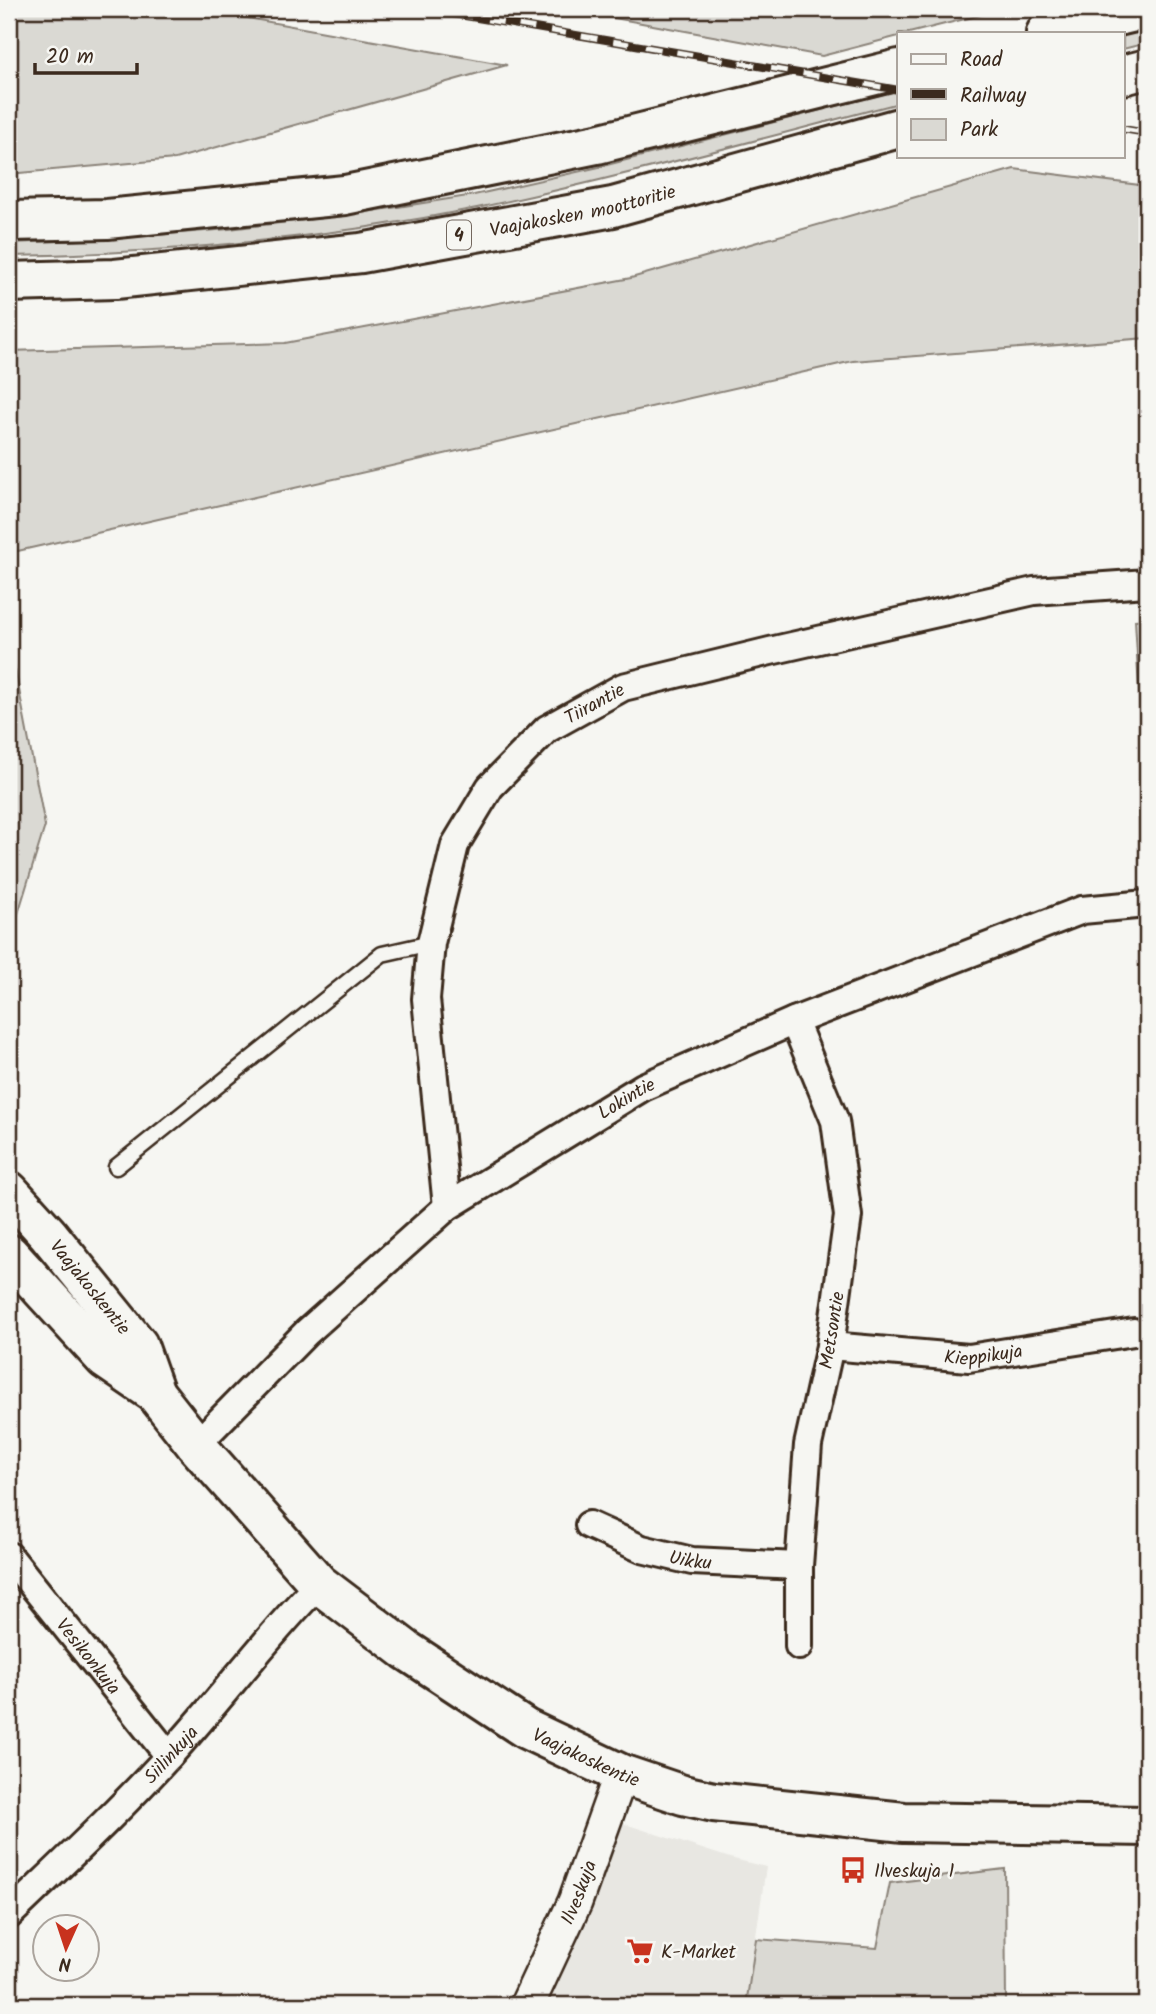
<svg xmlns="http://www.w3.org/2000/svg" width="1156" height="2014" font-family="Kalam,sans-serif">
<rect width="100%" height="100%" fill="#f6f6f2"/>
<filter id="ink" filterUnits="userSpaceOnUse"><feTurbulence type="fractalNoise" baseFrequency=".0143" numOctaves="2"/><feDisplacementMap in="SourceGraphic" scale="14" xChannelSelector="R" yChannelSelector="G"/><feConvolveMatrix kernelMatrix="1 2 1 2 8 2 1 2 1" color-interpolation-filters="sRGB"/></filter>
<g filter="url(#ink)">
<path fill="#e8e7e2" d="M619 1822 730 1858 766 1867 746 2005H542Z"/>
<path fill="#dad9d3" stroke="#8a8278" stroke-width="2" d="M9 9H198L507 65 175 159 9 174Z
M565 9H1005L909 33H899V36L822 56Z
M1147 28V43L1123 49V34Z
M899 90V103C759 139 619 178 477 208 323 239 165 253 9 256V243L108 239 229 229 347 215 474 195 599 167Z
M1014 169 1147 186V338L853 361 9 553V351L285 343 631 278Z
M1147 619V832L1135 620Z
M9 637 45 826 9 943Z
M1005 1869 1006 2005H746L756 1939 877 1948 890 1883Z"/>
<g fill="none" stroke-linecap="round" stroke-linejoin="round">
<defs>
<path id="service" d="M116 1167 382 954 431 943"/>
<g id="minor">
<path d="M794 1021 835 1121 848 1216 830 1346 808 1445 799 1566V1646"/>
<path id="s1" d="M447 1207 426 999 431 943 455 845 490 787 547 729 623 687 770 651 1034 591 1147 583"/>
<path id="s2" d="M830 1346 969 1358 1134 1332"/>
<path id="s3" d="M196 1445 307 1332 447 1207 643 1087 794 1021 1082 910 1147 904"/>
<path id="s4" d="M589 1525 642 1549 692 1561 799 1566"/>
<path id="s5" d="M9 1556 169 1756"/>
<path id="s6" d="M9 1915C63 1863 118 1812 168 1757 220 1701 265 1638 319 1584"/>
</g>
<g id="tertiary">
<path id="s7" d="M527 2005 575 1902 621 1774"/>
</g>
<g id="secondary">
<path id="s8" d="M9 1191 48 1234 138 1345 155 1393"/>
<path id="s9" d="M9 1254 105 1359 155 1393 196 1445 319 1584 406 1650 526 1729 621 1774 683 1795 714 1802 904 1822 1147 1826"/>
</g>
<g id="motorway">
<path d="M1046 33 1147 9"/>
<path d="M1123 75 1147 69"/>
<path d="M9 221 107 219 345 195 597 144 899 69"/>
<path id="s10" d="M9 282 115 279 361 253 613 207 899 128"/>
</g>
</defs>
<use href="#service" stroke="#3b2a1e" stroke-width="19"/>
<use href="#minor" stroke="#3b2a1e" stroke-width="32"/>
<use href="#tertiary" stroke="#3b2a1e" stroke-width="38"/>
<use href="#secondary" stroke="#3b2a1e" stroke-width="44"/>
<use href="#motorway" stroke="#3b2a1e" stroke-width="44"/>
<use href="#service" stroke="#f6f6f2" stroke-width="14"/>
<use href="#minor" stroke="#f6f6f2" stroke-width="26"/>
<use href="#tertiary" stroke="#f6f6f2" stroke-width="33"/>
<use href="#secondary" stroke="#f6f6f2" stroke-width="38"/>
<use href="#motorway" stroke="#f6f6f2" stroke-width="38"/>
<defs>
<path id="rail" d="M424 9 899 90
M1123 129 1147 133"/>
</defs>
<use href="#rail" stroke="#3b2a1e" stroke-width="8"/>
<use href="#rail" stroke="#f6f6f2" stroke-width="5" stroke-dasharray="16" stroke-linecap="butt"/>
</g>
</g>
<defs>
<symbol id="bus-bare" viewBox="-9 -9 18 18"><path d="M-5-6H5V4H4V6H2V4H-2V6H-4V4H-5ZM-3.5-4V0h7V-4ZM-3.5 1.2v1.5H-2V1.2ZM2 1.2v1.5H3.5V1.2Z" fill="#c8321e" stroke="#f6f6f2" stroke-width="2.5" paint-order="stroke"/></symbol>
<symbol id="supermarket-bare" viewBox="-9 -9 18 18"><path d="M-6-5.5h2.5l.6 2H6L4.5 2H-2.5L-4.4-4H-6ZM-1.5 3.2a1.3 1.3 0 1 0 .1 0ZM3 3.2a1.3 1.3 0 1 0 .1 0Z" fill="#c8321e" stroke="#f6f6f2" stroke-width="2.5" paint-order="stroke"/></symbol>
</defs>
<g fill-rule="evenodd">
<use href="#bus-bare" x="834" y="1851" width="38" height="38"/>
<use href="#supermarket-bare" x="621" y="1932" width="38" height="38"/>
</g>
<g text-anchor="middle" stroke-width="5" stroke-linejoin="round" paint-order="stroke">
<rect fill="#f6f6f2" stroke="#73675e" stroke-width="2" x="447" y="220.5" width="24" height="29" rx="5"/>
<g font-size="18" font-weight="bold" fill="#3b2a1e">
<text x="459" y="241">4</text>
</g>
<g font-size="19" fill="#3b2a1e" stroke="#f6f6f2">
<text dy="7" stroke="none"><textPath href="#s10" startOffset="579">Vaajakosken moottoritie</textPath></text>
<text dy="7" stroke="none"><textPath href="#s1" startOffset="569">Tiirantie</textPath></text>
<text dy="7" stroke="none"><textPath href="#s3" startOffset="556">Lokintie</textPath></text>
<text dy="7" stroke="none"><textPath href="#s8" startOffset="126">Vaajakoskentie</textPath></text>
<text transform="translate(831 1330) rotate(-81)" y="7">Metsontie</text>
<text dy="7" stroke="none"><textPath href="#s2" startOffset="154">Kieppikuja</textPath></text>
<text dy="7" stroke="none"><textPath href="#s4" startOffset="108">Uikku</textPath></text>
<text dy="7" stroke="none"><textPath href="#s5" startOffset="128">Vesikonkuja</textPath></text>
<text dy="7" stroke="none"><textPath href="#s6" startOffset="228">Siilinkuja</textPath></text>
<text dy="7" stroke="none"><textPath href="#s9" startOffset="774">Vaajakoskentie</textPath></text>
<text dy="7" stroke="none"><textPath href="#s7" startOffset="124">Ilveskuja</textPath></text>
</g>
<g font-size="19" fill="#3b2a1e" stroke="#f6f6f2" text-anchor="start">
<text x="874" y="1877">Ilveskuja 1</text>
<text x="661" y="1958">K-Market</text>
</g>
</g>
<rect width="1156" height="2014" fill="none" stroke="#f6f6f2" stroke-width="35"/>
<rect x="18" y="18" width="1121" height="1979" fill="none" stroke="#3b2a1e" stroke-width="2.5" filter="url(#ink)"/>
<rect x="897" y="32" width="228" height="126" fill="#f6f6f2" stroke="#aba49d" stroke-width="2"/>
<rect x="911" y="54" width="35" height="10" fill="#f6f6f2" stroke="#aba49d" stroke-width="2"/>
<text x="960" y="66" font-size="21" fill="#3b2a1e">Road</text>
<rect x="911" y="89" width="35" height="10" fill="#3b2a1e" stroke="#aba49d" stroke-width="2"/>
<text x="960" y="102" font-size="21" fill="#3b2a1e">Railway</text>
<rect x="911" y="119" width="35" height="21" fill="#dad9d3" stroke="#aba49d" stroke-width="2"/>
<text x="960" y="136" font-size="21" fill="#3b2a1e">Park</text>
<g transform="translate(66 1948) rotate(183)"><circle r="33" fill="#f6f6f2" stroke="#aba49d" stroke-width="2"/>
<path d="M0-5L12 26L0 18L-12 26Z" fill="#c8321e"/>
<text y="-10" font-size="19" font-weight="bold" text-anchor="middle" fill="#3b2a1e">N</text>
</g>
<path d="M35 63v10h102v-10" fill="none" stroke="#3b2a1e" stroke-width="3.5"/>
<text x="46" y="63" font-size="21" fill="#3b2a1e" stroke="#f6f6f2" stroke-width="5" paint-order="stroke">20 m</text>
</svg>
